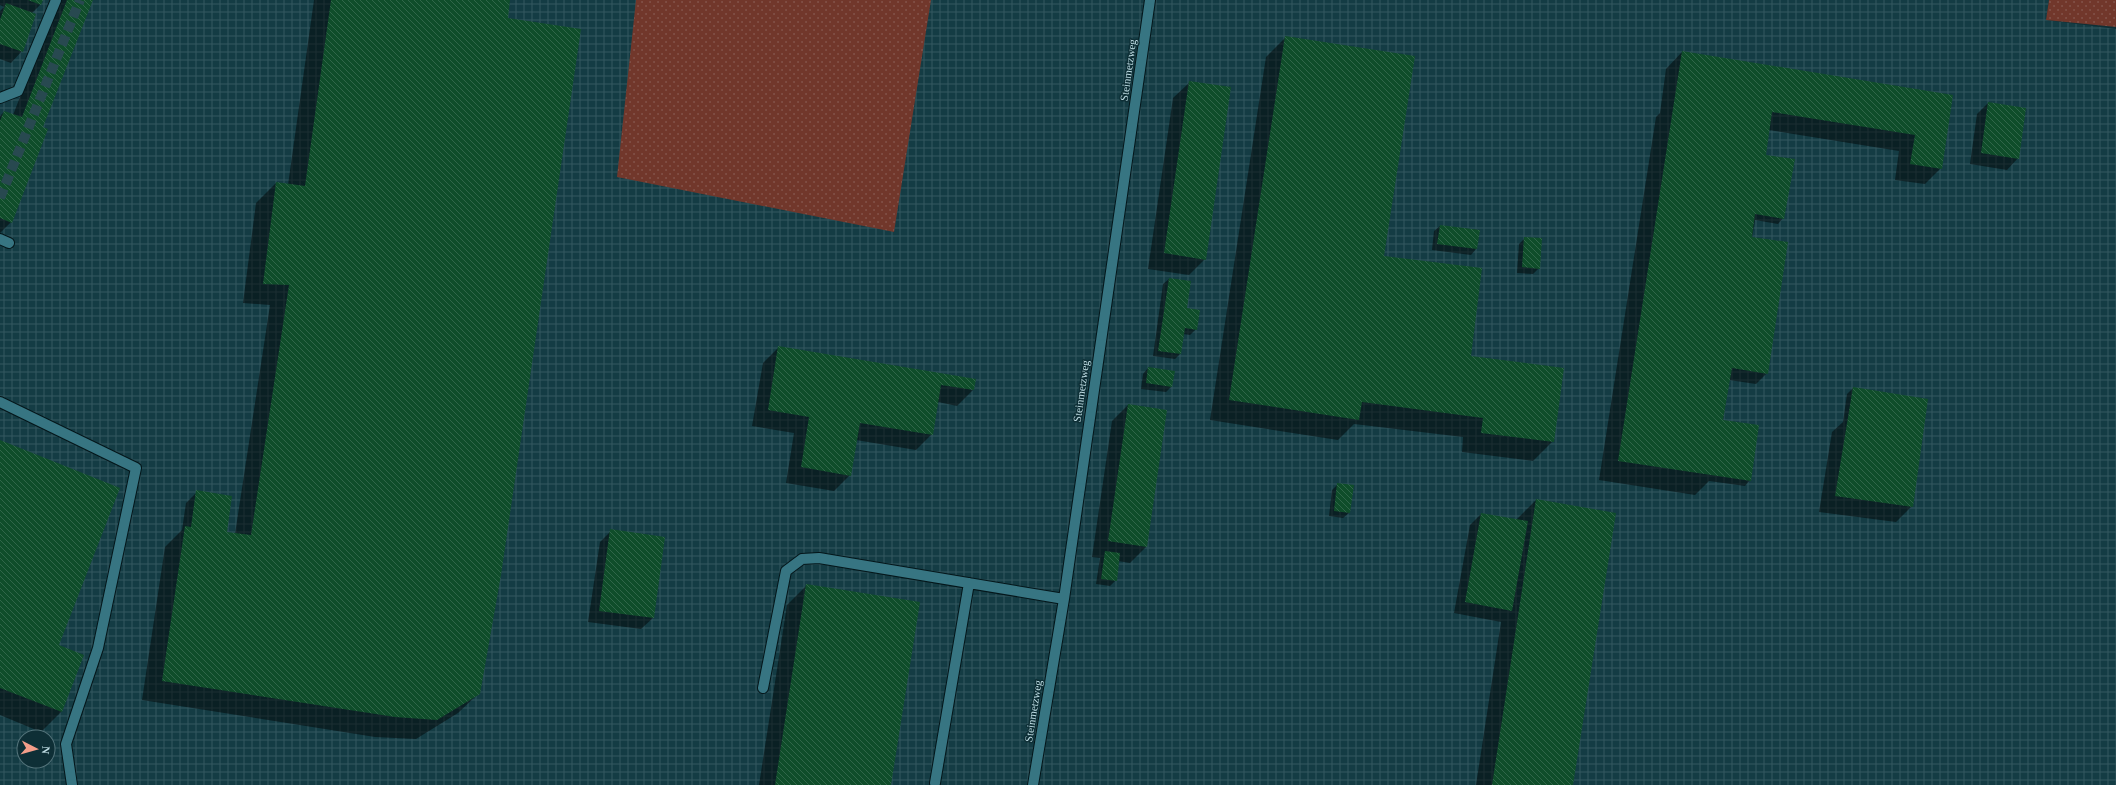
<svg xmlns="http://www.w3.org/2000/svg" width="2116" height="785" font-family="'Times New Roman',serif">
<defs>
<pattern id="industrial-grid" width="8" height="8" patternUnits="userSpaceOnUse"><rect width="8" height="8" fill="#143c44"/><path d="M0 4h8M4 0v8" fill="none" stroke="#34585f"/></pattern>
<pattern id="green-dots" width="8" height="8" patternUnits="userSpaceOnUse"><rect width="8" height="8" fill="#71372b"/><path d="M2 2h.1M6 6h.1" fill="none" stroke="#83534a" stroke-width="1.8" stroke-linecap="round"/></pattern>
<pattern id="building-back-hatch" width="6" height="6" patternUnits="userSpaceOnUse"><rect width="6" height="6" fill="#0f4d2a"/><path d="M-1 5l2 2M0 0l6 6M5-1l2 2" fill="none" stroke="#306649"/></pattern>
</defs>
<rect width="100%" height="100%" fill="#0e2f36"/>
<path fill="url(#industrial-grid)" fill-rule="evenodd" d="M0 0H2049L2046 20 2116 29V785H0ZM24 737H48V761H24Z"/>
<path fill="url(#green-dots)" d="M636 0H931L894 232 617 177Z
M2049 0H2116V27L2046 20Z"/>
<path fill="#0007" d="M0 0H42L40 5 31 14 22 51 11 63 0 59V11L4 7 0 5Z
M58 0H92L42 128 11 222 0 233V116L4 112 13 115Z
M314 0H509L507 19 479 693 458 713 416 739 375 737 142 700 165 547 182 530 186 503 197 492 226 533 235 534 270 305 243 303 256 203 276 183 288 185Z
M1286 37 1383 257 1470 357 1553 441 1533 461 1462 452 1463 437 1354 424 1338 440 1210 420 1266 57Z
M1682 52 1952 96 1941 168 1925 184 1895 180 1899 151 1769 130 1765 156 1783 218 1778 224 1755 220 1752 238 1767 373 1756 384 1729 380 1723 421 1750 480 1745 486 1709 481 1695 495 1599 480 1656 117 1660 113 1666 69Z
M1190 82 1205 259 1189 275 1148 269 1173 98Z
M1988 103 2018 158 2007 170 1970 164 1977 114Z
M1440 226 1479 230 1476 249 1471 255 1432 250 1434 231Z
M1525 238 1539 268 1533 274 1517 273 1519 244Z
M1169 279 1190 282 1186 309 1196 329 1190 335 1183 334 1180 354 1175 359 1153 356 1163 284Z
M779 347 973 390 957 406 938 402 932 434 916 450 856 440 850 475 834 491 786 483 794 433 752 426 763 363Z
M1148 368 1171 387 1166 392 1141 389 1143 374Z
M1853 388 1912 506 1896 522 1819 512 1832 432 1843 422 1847 394Z
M1128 405 1146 547 1130 563 1118 561 1116 580 1110 586 1096 584 1100 558 1092 557 1112 421Z
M0 441 57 645 83 655 61 712 41 732 0 715Z
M1338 484 1353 486 1349 513 1343 518 1329 516 1332 490Z
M1536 500 1572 785H1476L1501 622 1454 613 1470 525 1481 514 1516 520Z
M611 531 664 538 653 618 641 629 588 622 600 542Z
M807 585 890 785H759L787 605Z"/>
<path fill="url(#building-back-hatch)" d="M28 0H43L41 5Z
M67 0H93L43 127 48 129 12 223 0 218V121L4 111 22 117Z
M331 0H510L508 18 581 29 501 575 480 694 437 720 395 717 162 681 185 526 191 527 196 490 232 496 227 532 251 535 289 285 263 284 276 182 305 186Z
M6 3 36 14 23 52 0 44V20Z
M1285 36 1415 56 1384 256 1482 268 1471 356 1564 368 1554 442 1481 433 1483 418 1362 402 1359 420 1229 400Z
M1682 51 1953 95 1942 169 1910 164 1915 135 1772 112 1766 155 1795 159 1784 219 1755 214 1752 237 1788 242 1768 374 1732 368 1723 420 1759 425 1751 481 1618 461Z
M1189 81 1231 87 1206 260 1164 253Z
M1988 102 2026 108 2019 159 1981 153Z
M1440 225 1480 230 1477 249 1437 244Z
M1524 237 1542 238 1540 269 1522 267Z
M1169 278 1191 281 1187 308 1200 310 1197 330 1185 328 1181 354 1158 351Z
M778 346 976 379 974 390 941 385 933 435 860 423 851 476 801 467 809 417 768 410Z
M1148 367 1175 371 1172 387 1146 383Z
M1853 387 1928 399 1913 507 1835 496Z
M1128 404 1167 410 1147 547 1108 541Z
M0 440 120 488 59 645 84 655 62 712 0 688Z
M1337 483 1354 485 1350 513 1334 511Z
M1536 499 1616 513 1573 785H1492Z
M1481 513 1528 521 1512 611 1465 602Z
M610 529 665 537 654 618 599 611Z
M1105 551 1120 553 1117 581 1101 579Z
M806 584 920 602 891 785H775Z"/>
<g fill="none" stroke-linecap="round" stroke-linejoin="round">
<path stroke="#284950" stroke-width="10" stroke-dasharray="10 5" stroke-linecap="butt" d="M0 198 80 0"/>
<defs>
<path id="minor" d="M0 98 18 91 56 0
M0 239 9 243
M0 402 136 468 98 648 66 744 72 785
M763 688 786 571 802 559 819 558 1064 599
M935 783 969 583
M1033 785 1064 599 1150 0"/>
</defs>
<use href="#minor" stroke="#04161a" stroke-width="12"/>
<use href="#minor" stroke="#377582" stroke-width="10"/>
</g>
<g text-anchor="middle" stroke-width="3" stroke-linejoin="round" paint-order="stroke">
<g font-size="11" fill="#bedce3" stroke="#0e2f36">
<text transform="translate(1128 70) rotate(-82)" y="4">Steinmetzweg</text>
<text transform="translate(1081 391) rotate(-82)" y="4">Steinmetzweg</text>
<text transform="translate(1033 711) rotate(-81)" y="4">Steinmetzweg</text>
</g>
</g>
<g transform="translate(36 749) rotate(96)"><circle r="19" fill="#0e2f36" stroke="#54747b"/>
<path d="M0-3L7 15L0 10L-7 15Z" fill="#f49e8a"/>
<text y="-6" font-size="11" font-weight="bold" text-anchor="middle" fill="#bedce3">N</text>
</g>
</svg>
